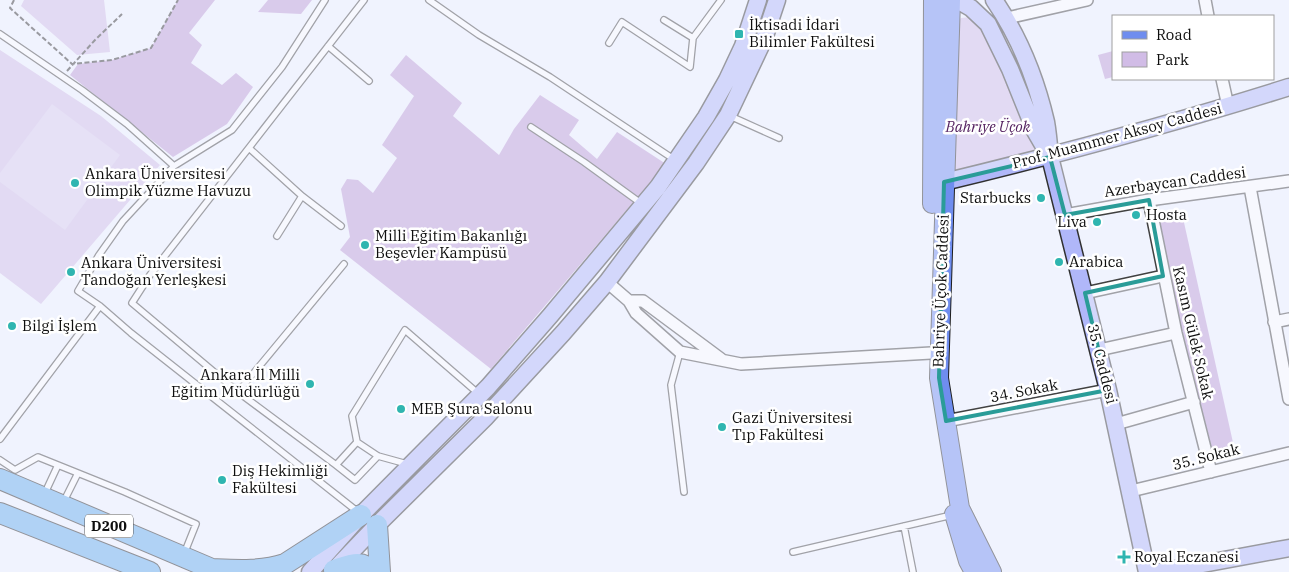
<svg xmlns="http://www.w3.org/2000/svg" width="1289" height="572" font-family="'IBM Plex Serif',serif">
<rect width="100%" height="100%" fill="#f0f3fe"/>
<path fill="#d1bce6" d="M24 0H104L110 52 77 55 21 6Z
M971 17 990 38 1036 152 951 173 954 27 961 18Z
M0 50 101 116 160 165 41 304 0 273Z"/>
<path fill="#bd9cd6" d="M178 0H215L189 33 202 45 191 63 222 85 236 73 253 87 227 124 173 157 70 75 78 64 112 60 151 48Z
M268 0H312L301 14 258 12Z
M1113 51V77L1105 79 1098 55Z
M406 55 462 103 453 116 499 155 514 129 540 95 579 120 569 135 597 159 617 132 666 164 491 369 340 250 350 237 341 189 347 179 358 180 373 193 397 158 382 145 414 96 390 75Z
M1183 218 1236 456 1215 461 1182 330 1158 221Z"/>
<path fill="#d9cdee" d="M52 104 120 155 65 230 0 182V173Z"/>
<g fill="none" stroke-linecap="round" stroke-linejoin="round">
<defs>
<path id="lane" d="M325 0 282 67 232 130 174 166 123 221 99 255 78 291 100 306 131 333 358 512
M429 0 479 35 550 77 675 160
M664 20 693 38
M0 34 82 90 127 124 174 166
M609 43 622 22 690 67 693 38 721 0
M328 46 369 81
M730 116 779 138
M531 127 584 162 642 204
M249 148 302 196 277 236
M302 196 341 226
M344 264 238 392 132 303 150 275 364 0
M680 352 671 385 684 492
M238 392 336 465
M0 439 100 306
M357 442 352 416 405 330 480 395
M378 456 355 480 336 465 357 442 378 456 407 464
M0 460 15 470 38 457 125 492 196 524 184 554
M44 495 58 465
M63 503 78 473
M904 526 913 572
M793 552 952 515"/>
<path id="street" d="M1205 0 1208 16
M1007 18 1087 0
M1222 79 1228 106
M1250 187 1289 399
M1149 200 1176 333 1211 472
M1065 215 1149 200 1289 181
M607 282 629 301 636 313 680 352 741 364 931 353
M1085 293 1163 276
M629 301H643L721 359
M1274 322 1289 319
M1099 350 1176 333
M946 421 1108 390
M1116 424 1194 402
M1131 491 1289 453"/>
<path id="secondary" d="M957 0 971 8 988 24 1010 69 1035 131 1046 150
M994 0C1018 35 1036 79 1046 122 1048 133 1049 145 1050 157L1108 390 1147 572
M944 182C1060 154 1175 123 1289 87
M333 571 377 525 485 418 563 333 607 282 696 163 728 115 764 39 777 0
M310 572 361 515 488 387 550 316 658 187 706 117 727 80 743 46 758 0
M1159 572 1289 548"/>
<path id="primary" d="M951 0 939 378 960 508 992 572
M932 204 933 0
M954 514 968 561 974 572"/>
<path id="highway" d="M0 479 219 572
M0 513 150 572
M377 525 380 572
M210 569C235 570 261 572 285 564L361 515
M334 570C348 566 362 558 372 572"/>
</defs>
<use href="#lane" stroke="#414141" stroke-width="8"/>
<use href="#street" stroke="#414141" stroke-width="14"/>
<use href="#secondary" stroke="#303030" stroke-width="19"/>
<use href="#primary" stroke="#1f1f1f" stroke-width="20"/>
<use href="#highway" stroke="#1f1f1f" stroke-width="22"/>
<path stroke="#303030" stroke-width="2" stroke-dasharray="5 2.5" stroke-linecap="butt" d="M14 0 10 8 72 64 112 60 151 48 178 0
M67 71 95 40 122 14"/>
<use href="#lane" stroke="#fff" stroke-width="5.5"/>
<use href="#street" stroke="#fff" stroke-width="11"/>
<use href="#secondary" stroke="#b0b7f9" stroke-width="16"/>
<use href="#primary" stroke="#6f8def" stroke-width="18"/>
<use href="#highway" stroke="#62aaea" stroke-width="20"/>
</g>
<path d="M0 0H1289V572H0ZM1050 157 1065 215 1149 200 1163 276 1085 293 1108 390 946 421 939 378 944 182Z" fill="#f0f3fe" fill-opacity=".55" fill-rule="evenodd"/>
<path fill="none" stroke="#2a9c98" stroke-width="4" stroke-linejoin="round" d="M1050 157 1065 215 1149 200 1163 276 1085 293 1108 390 946 421 939 378 944 182Z"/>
<g fill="#2fb5b0" stroke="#fff" stroke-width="2">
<rect x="734" y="29" width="10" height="10" rx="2.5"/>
<circle cx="75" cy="183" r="5"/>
<circle cx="1041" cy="198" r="5"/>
<circle cx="1136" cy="215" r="5"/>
<circle cx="1097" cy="222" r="5"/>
<circle cx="365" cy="245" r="5"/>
<circle cx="1059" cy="262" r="5"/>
<circle cx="71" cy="272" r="5"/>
<circle cx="12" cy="326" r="5"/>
<circle cx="310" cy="384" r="5"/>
<circle cx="401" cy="409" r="5"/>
<circle cx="722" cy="427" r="5"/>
<circle cx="222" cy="480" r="5"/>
<path d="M1121.5 549.5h5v5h5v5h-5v5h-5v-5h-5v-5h5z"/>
</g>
<g text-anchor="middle" stroke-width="5" stroke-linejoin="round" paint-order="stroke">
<rect fill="#fff" stroke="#565656" stroke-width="1" x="85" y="514.5" width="48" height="23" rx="4"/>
<g font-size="14" font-weight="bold" fill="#0e0e0e">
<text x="109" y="531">D200</text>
</g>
<g font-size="15" fill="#0e0e0e" stroke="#fff" text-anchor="start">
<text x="749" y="30">İktisadi İdari<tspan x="749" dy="17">Bilimler Fakültesi</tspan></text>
<text x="85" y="179">Ankara Üniversitesi<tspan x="85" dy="17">Olimpik Yüzme Havuzu</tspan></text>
<text x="1031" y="203" text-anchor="end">Starbucks</text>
<text x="1146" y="220">Hosta</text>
<text x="1087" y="227" text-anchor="end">Liva</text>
<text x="375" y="241">Milli Eğitim Bakanlığı<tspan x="375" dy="17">Beşevler Kampüsü</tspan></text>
<text x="1069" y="267">Arabica</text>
<text x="81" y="268">Ankara Üniversitesi<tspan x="81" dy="17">Tandoğan Yerleşkesi</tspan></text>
<text x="22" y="331">Bilgi İşlem</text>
<text x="300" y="380" text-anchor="end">Ankara İl Milli<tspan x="300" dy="17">Eğitim Müdürlüğü</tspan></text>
<text x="411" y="414">MEB Şura Salonu</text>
<text x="732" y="423">Gazi Üniversitesi<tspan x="732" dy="17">Tıp Fakültesi</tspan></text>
<text x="232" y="476">Diş Hekimliği<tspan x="232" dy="17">Fakültesi</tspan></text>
<text x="1134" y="562">Royal Eczanesi</text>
</g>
<g font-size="15" font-style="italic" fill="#552361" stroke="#fff">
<text x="988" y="132">Bahriye Üçok</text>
</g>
<g font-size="15" fill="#0e0e0e" stroke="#fff">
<text transform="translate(1117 136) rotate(-15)" y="5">Prof. Muammer Aksoy Caddesi</text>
<text transform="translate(1175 182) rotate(-8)" y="5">Azerbaycan Caddesi</text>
<text transform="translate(941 291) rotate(-88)" y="5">Bahriye Üçok Caddesi</text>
<text transform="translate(1193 333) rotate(77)" y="5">Kasım Gülek Sokak</text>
<text transform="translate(1102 364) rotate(76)" y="5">35. Caddesi</text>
<text transform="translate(1024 391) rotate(-11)" y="5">34. Sokak</text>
<text transform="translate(1206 457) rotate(-14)" y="5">35. Sokak</text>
</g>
</g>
<rect x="1112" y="15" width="162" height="65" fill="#ffffff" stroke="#9f9f9f"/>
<rect x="1122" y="31" width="25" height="8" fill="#6f8def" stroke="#9f9f9f"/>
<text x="1156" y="40" font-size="15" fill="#0e0e0e">Road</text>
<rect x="1122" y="52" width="25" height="15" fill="#d1bce6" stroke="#9f9f9f"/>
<text x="1156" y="65" font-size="15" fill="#0e0e0e">Park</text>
</svg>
